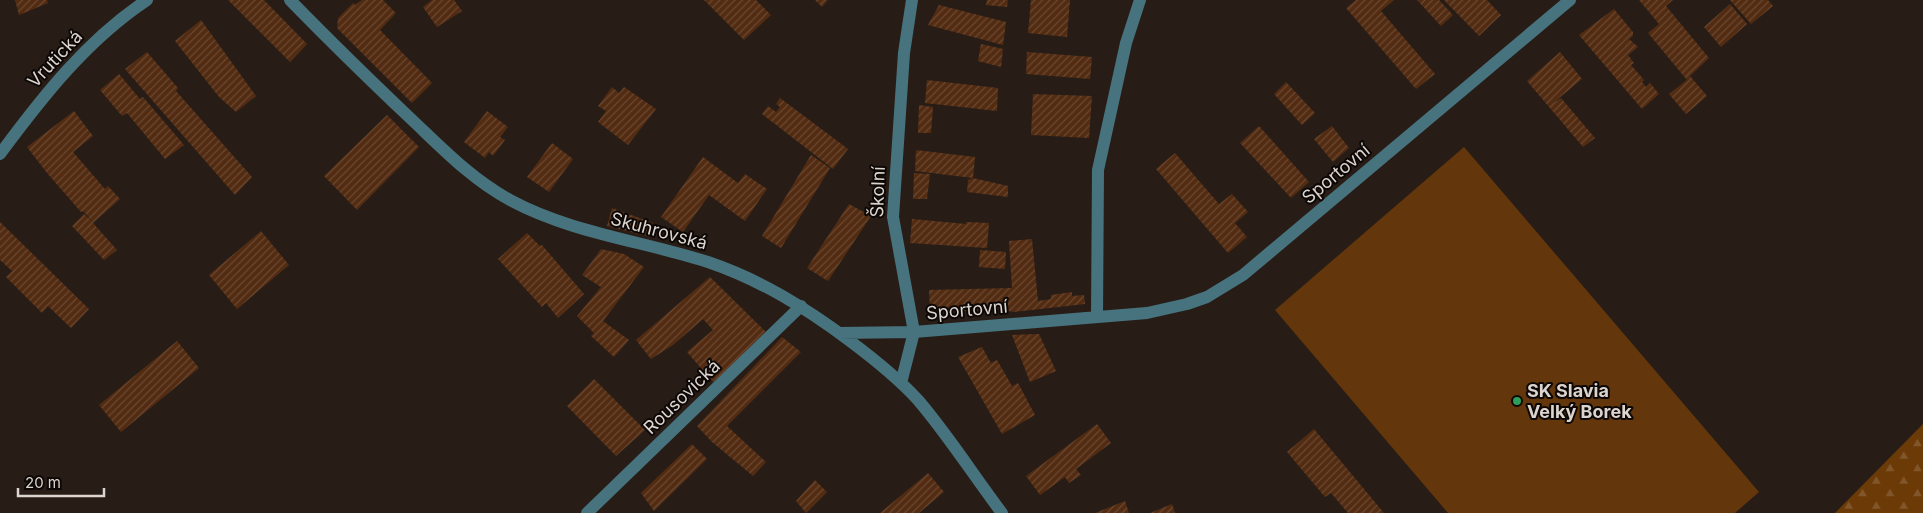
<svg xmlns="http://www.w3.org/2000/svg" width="1923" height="513" font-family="Inter,sans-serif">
<defs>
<pattern id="forest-firs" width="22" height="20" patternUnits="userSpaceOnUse" patternTransform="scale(1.25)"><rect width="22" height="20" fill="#6c3a07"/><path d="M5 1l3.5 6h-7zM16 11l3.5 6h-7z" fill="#80562a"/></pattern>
<pattern id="building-hatch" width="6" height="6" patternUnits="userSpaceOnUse" patternTransform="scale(1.25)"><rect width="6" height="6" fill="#522b11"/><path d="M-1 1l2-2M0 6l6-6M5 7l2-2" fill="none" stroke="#6a4933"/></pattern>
</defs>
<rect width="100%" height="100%" fill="#281d16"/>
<path fill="url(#forest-firs)" d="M1923 424V513H1835Z"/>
<path fill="#63360c" d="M1464 147 1759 492 1735 513H1448L1275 310Z"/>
<path fill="url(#building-hatch)" d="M15 0H47L48 3 19 15Z
M228 0H264L307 44 290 62Z
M362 0H383L396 13 380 30 432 83 412 103 337 28 338 18 353 3 355 5Z
M432 0H454L462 11 437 27 423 7Z
M704 0H756L771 15 744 40Z
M815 0H828L822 7Z
M987 0H1008L1007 7 986 5Z
M1031 0H1070L1067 37 1028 33Z
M1356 0H1394L1381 11 1435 74 1416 89 1346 8Z
M1417 0H1439L1453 15 1441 26Z
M1444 0H1487L1501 15 1479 36Z
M1639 0H1673L1666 6 1709 58 1690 76 1707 96 1686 114 1669 94 1687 80 1648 33 1659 24Z
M1730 0H1768L1773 6 1751 24Z
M1730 4 1747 24 1721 47 1704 27Z
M939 5 1006 22 1003 45 928 25Z
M1614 9 1633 32V36L1629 39 1638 47 1628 55 1634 63 1631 65 1644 80 1642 82 1646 87 1650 83 1659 94 1642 109 1579 35Z
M201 20 256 96 236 112 219 97 175 41Z
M981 44 1003 49 1001 67 978 61Z
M147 52 178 88 176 91 252 177 235 195 125 69Z
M1027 52 1092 57 1090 79 1026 74Z
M1560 52 1582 79 1553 103 1561 98 1595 138 1583 147 1527 81Z
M119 74 140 99 143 97 184 145 165 159 127 113 122 116 100 90Z
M927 80 998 88 997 111 925 103Z
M1286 82 1315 113 1302 125 1274 94Z
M612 87 619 93 624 87 656 109 628 145 598 122 606 111 598 106Z
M1033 94 1092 96 1089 138 1031 135Z
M780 98 848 149 833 169 762 114 768 106 776 112 780 107 776 104Z
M919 105 933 107 931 133H918Z
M74 111 93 136 73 152 105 189 108 186 120 199 93 223 117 250 104 260 72 226 84 214 92 221 83 211 81 212 47 173 27 147Z
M487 111 508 127 500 137 505 140 493 156 489 152 485 158 464 142Z
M387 115 419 147 357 210 324 176Z
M1259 126 1309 182 1291 198 1240 143Z
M1332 126 1349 148 1333 162 1314 139Z
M552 143 573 159 549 192 527 177Z
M916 150 975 157 973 178 1008 186V197L967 192 968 180 973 178 915 171Z
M1175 153 1219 204 1232 194 1248 212 1235 223 1247 237 1228 253 1156 169Z
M811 155 830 168 781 248 762 236Z
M703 157 738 183 745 174 767 189 745 221 709 195 683 232 661 217Z
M914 173 930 174 927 199H913Z
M849 204 871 216 828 281 807 268Z
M612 208 653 223 650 237 607 226Z
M912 219 966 224V222L989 223 987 248 910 243Z
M0 222 89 309 71 328 48 306 42 313 6 277 12 271 0 260Z
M261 231 289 265 237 309 209 275Z
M527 233 540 246 542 245 584 294 558 318 546 303 542 307 498 259Z
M1032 239 1038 301 1051 299V295L1072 292V296L1084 295 1085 304 1014 312 1000 310 930 312 929 290 1012 288 1009 241Z
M601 249 624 254 644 267 603 321 629 340 614 357 591 336 594 333 577 316 601 287 582 275Z
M980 250 1006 252 1005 269 979 267Z
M710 277 769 335 713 382 687 352 713 330 703 319 673 345 651 359 636 340Z
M1039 334 1056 371 1030 382 1012 335Z
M782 337 801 352 727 426 766 462 753 476 712 442 697 426Z
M177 341 199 368 121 432 99 405Z
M982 347 991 363 997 360 1012 386 1018 383 1035 415 1002 434 958 357Z
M594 379 645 430 616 456 567 406Z
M1097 424 1111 443 1076 469 1081 475 1069 483 1065 477 1040 495 1026 476Z
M1314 429 1384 513H1348L1331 493 1325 497 1287 452Z
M692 444 707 459 654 511 641 493Z
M928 473 944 492 919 513H880Z
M815 480 827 492 806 513 796 501Z
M1125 501 1129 513H1095Z
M1172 504 1175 513H1150Z"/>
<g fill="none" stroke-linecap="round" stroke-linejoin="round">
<path stroke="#47737e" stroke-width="12" d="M290 0C329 40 369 79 409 117 441 147 471 179 510 200 571 233 643 241 708 262 761 280 806 308 850 341 874 359 898 378 918 400 948 435 974 476 1002 513
M0 154C43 96 87 40 147 0
M1097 317 1098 170 1126 43 1140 0
M839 333 914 332 1147 313 1187 304 1207 297 1243 275 1570 0
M901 383 914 332 893 217 904 53 912 0
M587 513 801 306"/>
</g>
<circle fill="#2e9e5b" stroke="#0d0806" stroke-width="2" cx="1517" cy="401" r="5"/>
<g text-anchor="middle" stroke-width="4" stroke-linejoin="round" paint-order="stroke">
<g font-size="18" fill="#dbd4cf" stroke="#0d0806">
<text transform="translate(55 59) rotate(-47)" y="6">Vrutická</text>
<text transform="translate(1336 174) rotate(-40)" y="6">Sportovní</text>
<text transform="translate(878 192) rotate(-88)" y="6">Školní</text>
<text transform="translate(659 231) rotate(15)" y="6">Skuhrovská</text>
<text transform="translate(967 310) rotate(-5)" y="6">Sportovní</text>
<text transform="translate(682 397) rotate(-44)" y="6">Rousovická</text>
</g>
<g font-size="18" font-weight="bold" fill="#dbd4cf" stroke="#0d0806" text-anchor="start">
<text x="1527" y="397">SK Slavia<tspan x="1527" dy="21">Velký Borek</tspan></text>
</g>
</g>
<path d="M18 488v8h86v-8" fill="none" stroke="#dbd4cf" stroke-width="2.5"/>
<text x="25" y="488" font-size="15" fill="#dbd4cf" stroke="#0d0806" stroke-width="4" paint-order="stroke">20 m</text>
</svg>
